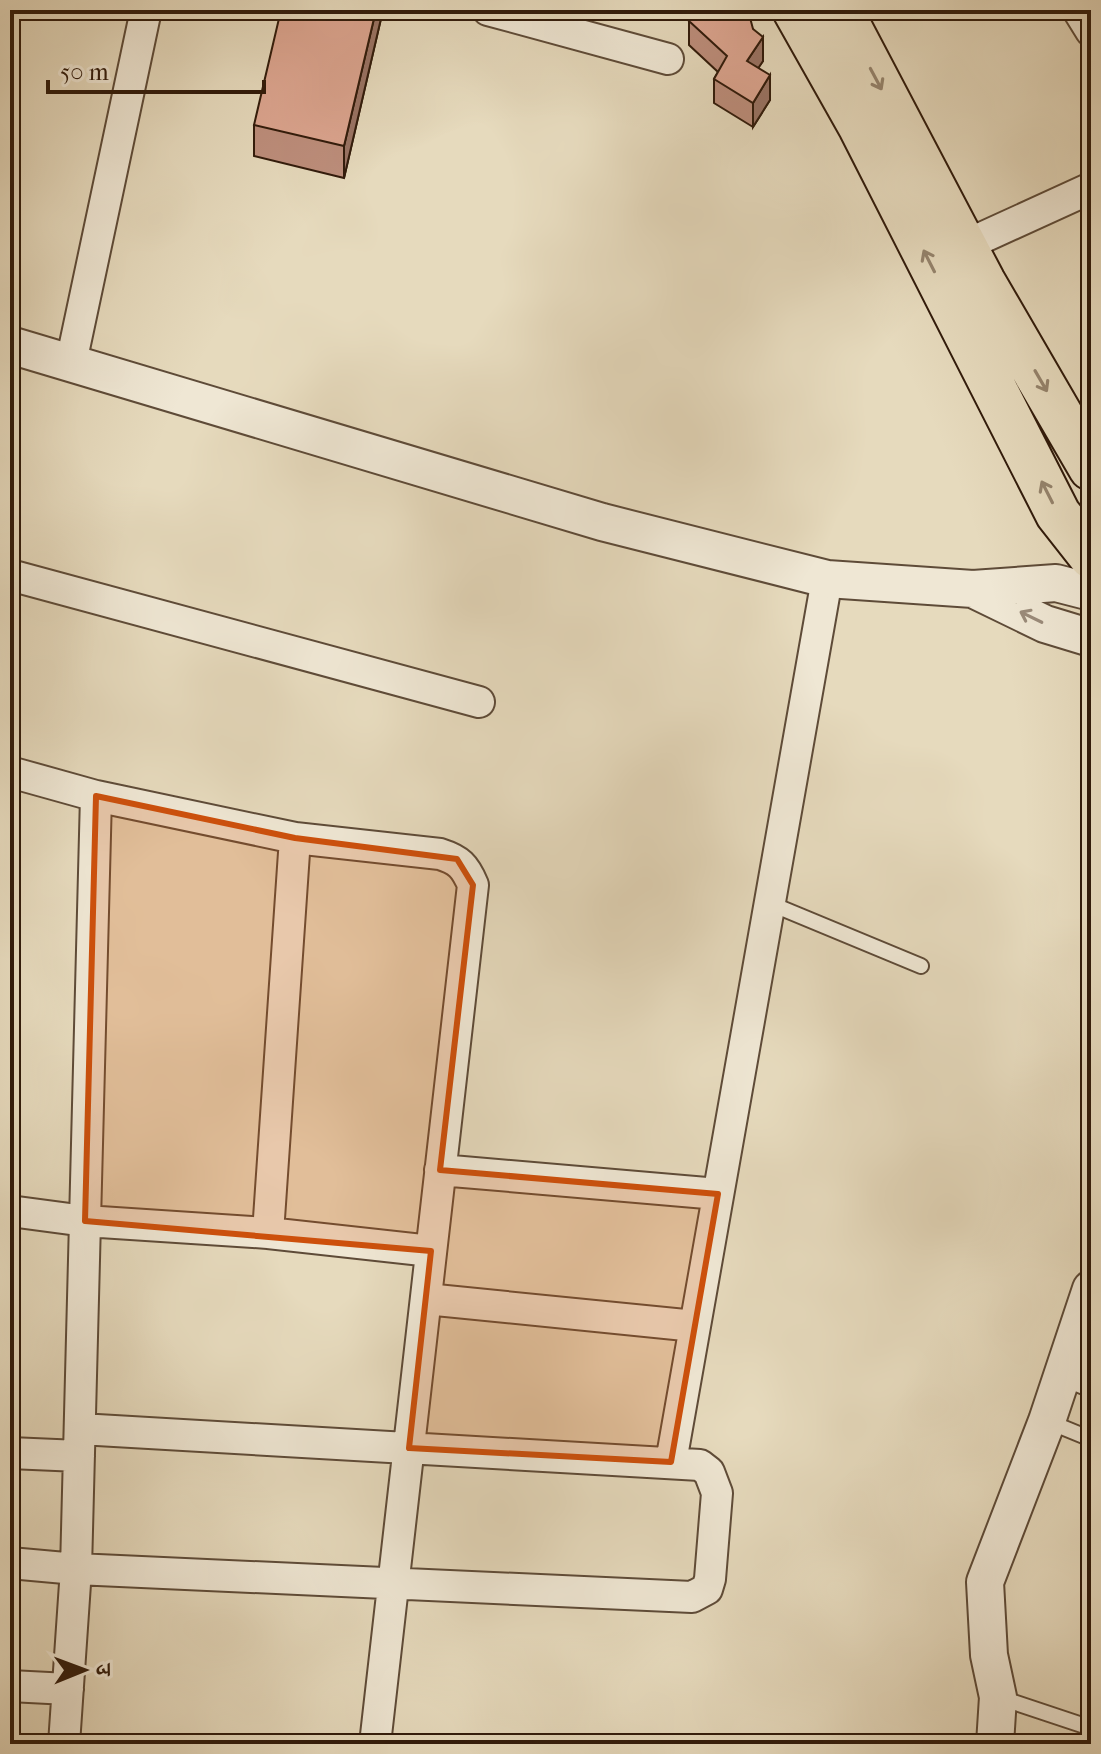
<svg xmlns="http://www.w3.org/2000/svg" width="1101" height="1754" font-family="'IM FELL French Canon','Noto Serif Devanagari',serif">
<rect width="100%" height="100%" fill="#e6dabd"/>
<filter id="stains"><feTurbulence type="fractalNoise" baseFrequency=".0025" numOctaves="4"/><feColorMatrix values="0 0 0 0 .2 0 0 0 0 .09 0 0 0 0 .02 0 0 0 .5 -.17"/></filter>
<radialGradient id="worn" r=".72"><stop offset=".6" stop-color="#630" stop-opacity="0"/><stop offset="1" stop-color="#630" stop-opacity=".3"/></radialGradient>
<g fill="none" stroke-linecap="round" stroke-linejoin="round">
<defs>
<path id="service" d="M769 903 921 966
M1062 1378 1091 1390
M1047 1421 1091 1439
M998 1697 1091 1728"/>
<path id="minor" d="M488 10 668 59
M1078 10 1091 31
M964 246 1091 188
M71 363 146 10
M10 575 479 702
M10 772 96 796 295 838 440 854C459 860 465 866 473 885L375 1744
M440 1170 718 1194
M10 1211 85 1221 268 1233 431 1251
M268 1233 295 838
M426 1299 695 1326
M10 1453 79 1456
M671 1462 827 579
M10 1563 76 1569 692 1597 707 1589 710 1579 717 1493 709 1472 700 1465 80 1429
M10 1686 68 1689
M64 1744 76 1569 96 796"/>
<path id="tertiary" d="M10 345 602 522 827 579 973 589 1056 583 1091 592
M975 590 1045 624 1091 638
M995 1744 998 1697 989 1655 985 1582 1047 1421 1091 1289"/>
<path id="primary" d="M795 10 861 127 1058 514 1091 556
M840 10 983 282 1091 468"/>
</defs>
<use href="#service" stroke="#5e4b38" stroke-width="18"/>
<use href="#minor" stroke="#5e4b38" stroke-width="34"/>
<use href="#tertiary" stroke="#5e4b38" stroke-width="40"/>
<use href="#primary" stroke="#311b0b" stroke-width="48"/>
<use href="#service" stroke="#efe7d4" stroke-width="14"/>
<use href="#minor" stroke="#efe7d4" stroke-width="30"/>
<use href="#tertiary" stroke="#efe7d4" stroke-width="36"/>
<use href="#primary" stroke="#e6dabd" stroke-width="44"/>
</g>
<path fill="#bd8e7c" stroke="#311b0b" stroke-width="2" d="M383 10 344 178 254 156V125Z
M689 21 753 29 763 61 758 68 770 100 753 127 714 103V79L718 72 689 45Z"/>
<path fill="#9a7465" stroke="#311b0b" stroke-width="2" d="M376 10H383L344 178V146Z
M763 37V61L747 85V61Z
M770 75V100L753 127V103Z"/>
<path fill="#dca590" stroke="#311b0b" stroke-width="2" d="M281 10H376L344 146 254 125Z
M701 10H748L753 29 763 37 747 61 770 75 753 103 714 79 727 56 689 21Z"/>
<defs><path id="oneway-shaft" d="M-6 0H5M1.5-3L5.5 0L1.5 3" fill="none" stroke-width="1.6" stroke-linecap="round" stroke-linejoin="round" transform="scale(2)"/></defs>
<g stroke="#95846d">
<use href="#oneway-shaft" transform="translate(876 79) rotate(62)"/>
<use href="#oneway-shaft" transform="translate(929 261) rotate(-117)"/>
<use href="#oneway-shaft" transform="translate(1041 381) rotate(60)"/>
<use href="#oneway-shaft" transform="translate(1047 492) rotate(-117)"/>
</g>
<use stroke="#9a8b7a" href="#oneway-shaft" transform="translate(1031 617) rotate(-154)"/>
<path fill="#cd500c" fill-opacity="0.2" stroke="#cd500c" stroke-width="6" stroke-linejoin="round" d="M96 796 295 838 457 859 473 885 440 1170 718 1194 671 1462 409 1448 431 1251 85 1221Z"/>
<rect width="1101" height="1754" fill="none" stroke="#e6dabd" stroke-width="40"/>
<rect x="12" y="12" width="1077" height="1730" fill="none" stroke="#311b0b" stroke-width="4"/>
<rect x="20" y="20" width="1061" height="1714" fill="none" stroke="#311b0b" stroke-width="2"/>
<g transform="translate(84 1670) rotate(89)" stroke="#efe7d4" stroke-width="6" paint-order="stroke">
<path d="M0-6L14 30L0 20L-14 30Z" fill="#311b0b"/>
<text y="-12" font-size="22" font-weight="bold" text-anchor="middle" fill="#311b0b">उ</text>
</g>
<path d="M48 80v12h216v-12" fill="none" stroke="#311b0b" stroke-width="4"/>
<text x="60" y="80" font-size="24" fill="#311b0b" stroke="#efe7d4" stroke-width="6" paint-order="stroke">50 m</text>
<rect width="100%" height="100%" filter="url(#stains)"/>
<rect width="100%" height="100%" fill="url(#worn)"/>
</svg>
